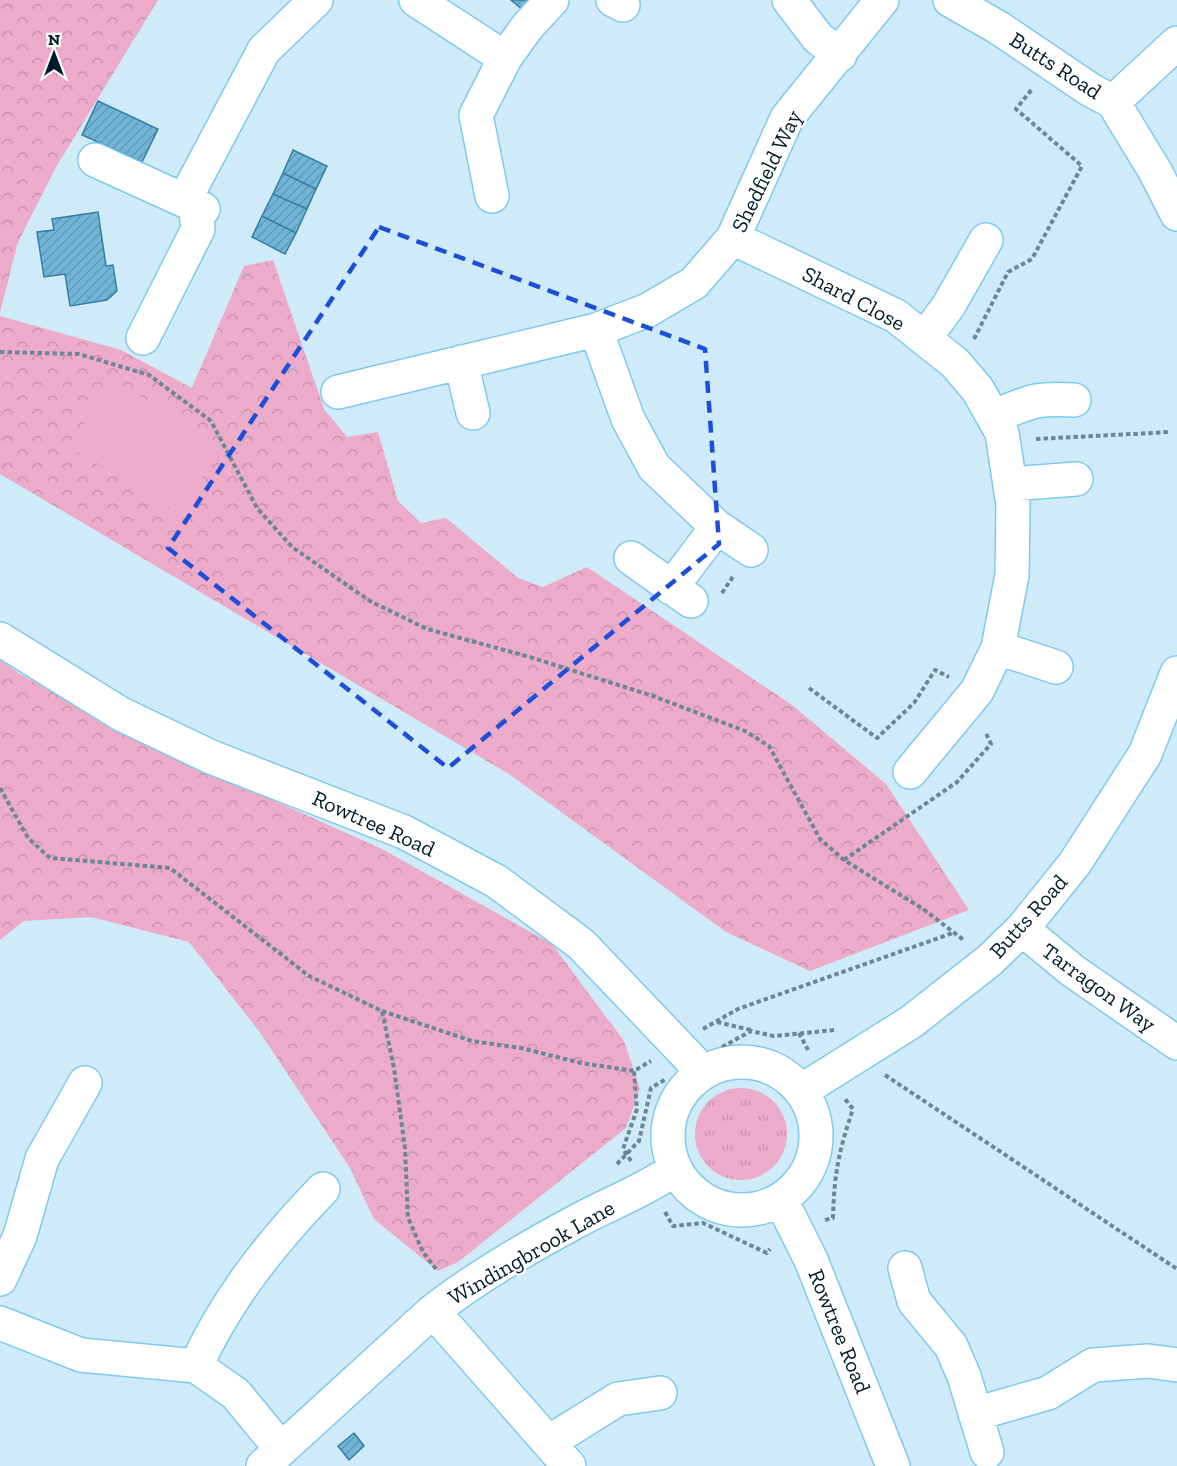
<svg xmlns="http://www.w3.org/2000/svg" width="1177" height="1466" font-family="'Zilla Slab',serif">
<defs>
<pattern id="grass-tufts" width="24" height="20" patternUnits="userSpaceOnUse" patternTransform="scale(1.5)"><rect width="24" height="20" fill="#ecabc8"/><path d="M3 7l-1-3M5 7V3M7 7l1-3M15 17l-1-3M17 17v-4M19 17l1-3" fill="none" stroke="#c993ac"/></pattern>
<pattern id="forest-crowns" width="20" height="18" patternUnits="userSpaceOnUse" patternTransform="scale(1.5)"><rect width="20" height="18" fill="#ecabc8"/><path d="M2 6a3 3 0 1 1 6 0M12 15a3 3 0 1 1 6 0" fill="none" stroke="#c993ac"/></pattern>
<pattern id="building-hatch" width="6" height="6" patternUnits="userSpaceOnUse" patternTransform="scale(1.5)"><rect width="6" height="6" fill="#71b4d6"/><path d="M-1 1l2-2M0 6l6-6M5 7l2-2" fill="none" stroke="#609ab8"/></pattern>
</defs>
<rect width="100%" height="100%" fill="#cfeaf9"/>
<path fill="url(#grass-tufts)" d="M695 1134a46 46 0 1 1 92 0a46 46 0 1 1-92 0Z"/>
<path fill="url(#forest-crowns)" d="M0 0H158L56 167 18 242 0 313Z
M273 260 324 409 347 437 378 432 398 501 421 523 446 518 518 578 543 587 587 567 792 705 886 784 969 910 810 971 726 932 509 774 0 474V316L121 350 192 388 244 266Z
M0 660 20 674 153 746 382 849 552 944 624 1041 640 1089 626 1128 458 1262 438 1271 374 1219 350 1168 259 1031 189 942 91 917 24 921 0 940Z"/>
<path fill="#ecabc8" d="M111 379 222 446 180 514 70 447Z"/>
<path fill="url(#building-hatch)" stroke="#347ea0" stroke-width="1.5" d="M511 0H531L523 10Z
M98 101 158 129 142 162 82 135Z
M293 150 327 166 316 189 283 173Z
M283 173 316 189 307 209 273 194Z
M273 194 307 209 296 233 262 216Z
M98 212 106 266 113 265 117 291 107 300 70 306 65 274 44 277 37 232 54 230 52 219Z
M262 216 296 233 285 254 252 237Z
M354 1433 364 1446 349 1460 338 1446Z"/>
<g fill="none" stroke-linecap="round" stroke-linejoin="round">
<defs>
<path id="minor" d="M416 0 505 58 527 27 552 0
M613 0 623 5
M789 0 818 38 840 55
M950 0 999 28 1089 89 1113 102 1155 171 1177 214
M1113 102 1177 43
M95 160 203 209
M492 196 476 115 505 58
M185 199 264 50 316 0
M733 238 896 316 955 363 978 390 1002 433 1013 505 1012 575 998 648 977 691 910 772
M596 330 628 419 654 467 717 527 751 550
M143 338 198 229 195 205
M925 338 949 305 986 240
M461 362 473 413
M338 392 596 330 648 310 694 283 733 238 787 118 882 0
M995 416C1032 401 1034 398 1074 400
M1011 484 1076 479
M631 558 691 601
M671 588 717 527
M0 639 121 714 211 757 404 832 496 881 581 944 703 1072
M998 648 1056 667
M1022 929 1073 971 1177 1043
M668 1136a74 74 0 1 1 148 0a74 74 0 1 1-148 0Z
M801 1091 911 1022 990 960 1022 929 1075 863 1145 754 1177 673
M781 1200 811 1260 893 1466
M905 1268 914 1301 951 1346 964 1376 987 1452
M0 1279 20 1236 42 1159 85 1083
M433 1311 569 1466
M0 1323 81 1355 196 1366 236 1394 281 1449
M196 1366C227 1298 272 1242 323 1189
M975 1414 1048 1393 1093 1365 1148 1361 1177 1365
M549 1442 618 1399 660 1393
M263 1466 433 1311C478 1276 530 1246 581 1219 613 1202 645 1190 674 1170"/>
</defs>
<use href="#minor" stroke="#80c9ee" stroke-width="36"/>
<path stroke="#6b8795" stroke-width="4" stroke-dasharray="4.5 3" stroke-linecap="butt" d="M974 339 1008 272 1032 259 1082 166 1016 109 1033 88
M0 352 79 354 149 375 211 421 257 508 292 547 370 601 427 629 530 657 653 696 745 731 769 746 820 839 844 860 923 909 965 941
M1036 439 1170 432
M722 593 734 575
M809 688 877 738 914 703 935 670 949 677
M0 788 28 838 50 858 170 868 309 976 382 1011 394 1068 405 1148 408 1218 423 1252 436 1269
M844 860 957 782 991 744 985 731
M382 1011 472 1041 521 1048 581 1063 634 1071 651 1061
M717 1022 751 1030
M703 1029 738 1009 953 933
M799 1033 808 1050
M722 1047 751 1031 774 1036 835 1030
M885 1075 1177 1269
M631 1161 623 1149 637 1109 634 1071
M617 1164 639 1141 651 1088 666 1079
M665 1212 673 1226 703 1223 767 1253 770 1249
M825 1220 833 1218C834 1174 839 1150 853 1109L845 1099"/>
<use href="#minor" stroke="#fff" stroke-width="33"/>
</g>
<path fill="none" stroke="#1d4ed8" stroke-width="4.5" stroke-dasharray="12 8" stroke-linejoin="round" d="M379 227 705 349 719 544 448 768 168 548Z"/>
<g text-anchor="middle" stroke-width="4.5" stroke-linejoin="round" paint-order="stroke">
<g font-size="22" fill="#001c2a" stroke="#fff">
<text transform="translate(1056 65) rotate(33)" y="8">Butts Road</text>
<text transform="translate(766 171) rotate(-64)" y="8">Shedfield Way</text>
<text transform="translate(854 298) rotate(28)" y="8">Shard Close</text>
<text transform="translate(374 823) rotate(24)" y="8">Rowtree Road</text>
<text transform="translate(1028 916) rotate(-48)" y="8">Butts Road</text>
<text transform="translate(1099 987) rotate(36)" y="8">Tarragon Way</text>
<text transform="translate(531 1252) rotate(-30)" y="8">Windingbrook Lane</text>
<text transform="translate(840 1331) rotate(68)" y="8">Rowtree Road</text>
</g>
</g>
<g transform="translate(54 54)" stroke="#ffffff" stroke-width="4.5" paint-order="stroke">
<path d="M0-4.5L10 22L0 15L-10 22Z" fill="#001c2a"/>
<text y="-9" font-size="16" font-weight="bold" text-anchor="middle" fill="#001c2a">N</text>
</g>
</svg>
